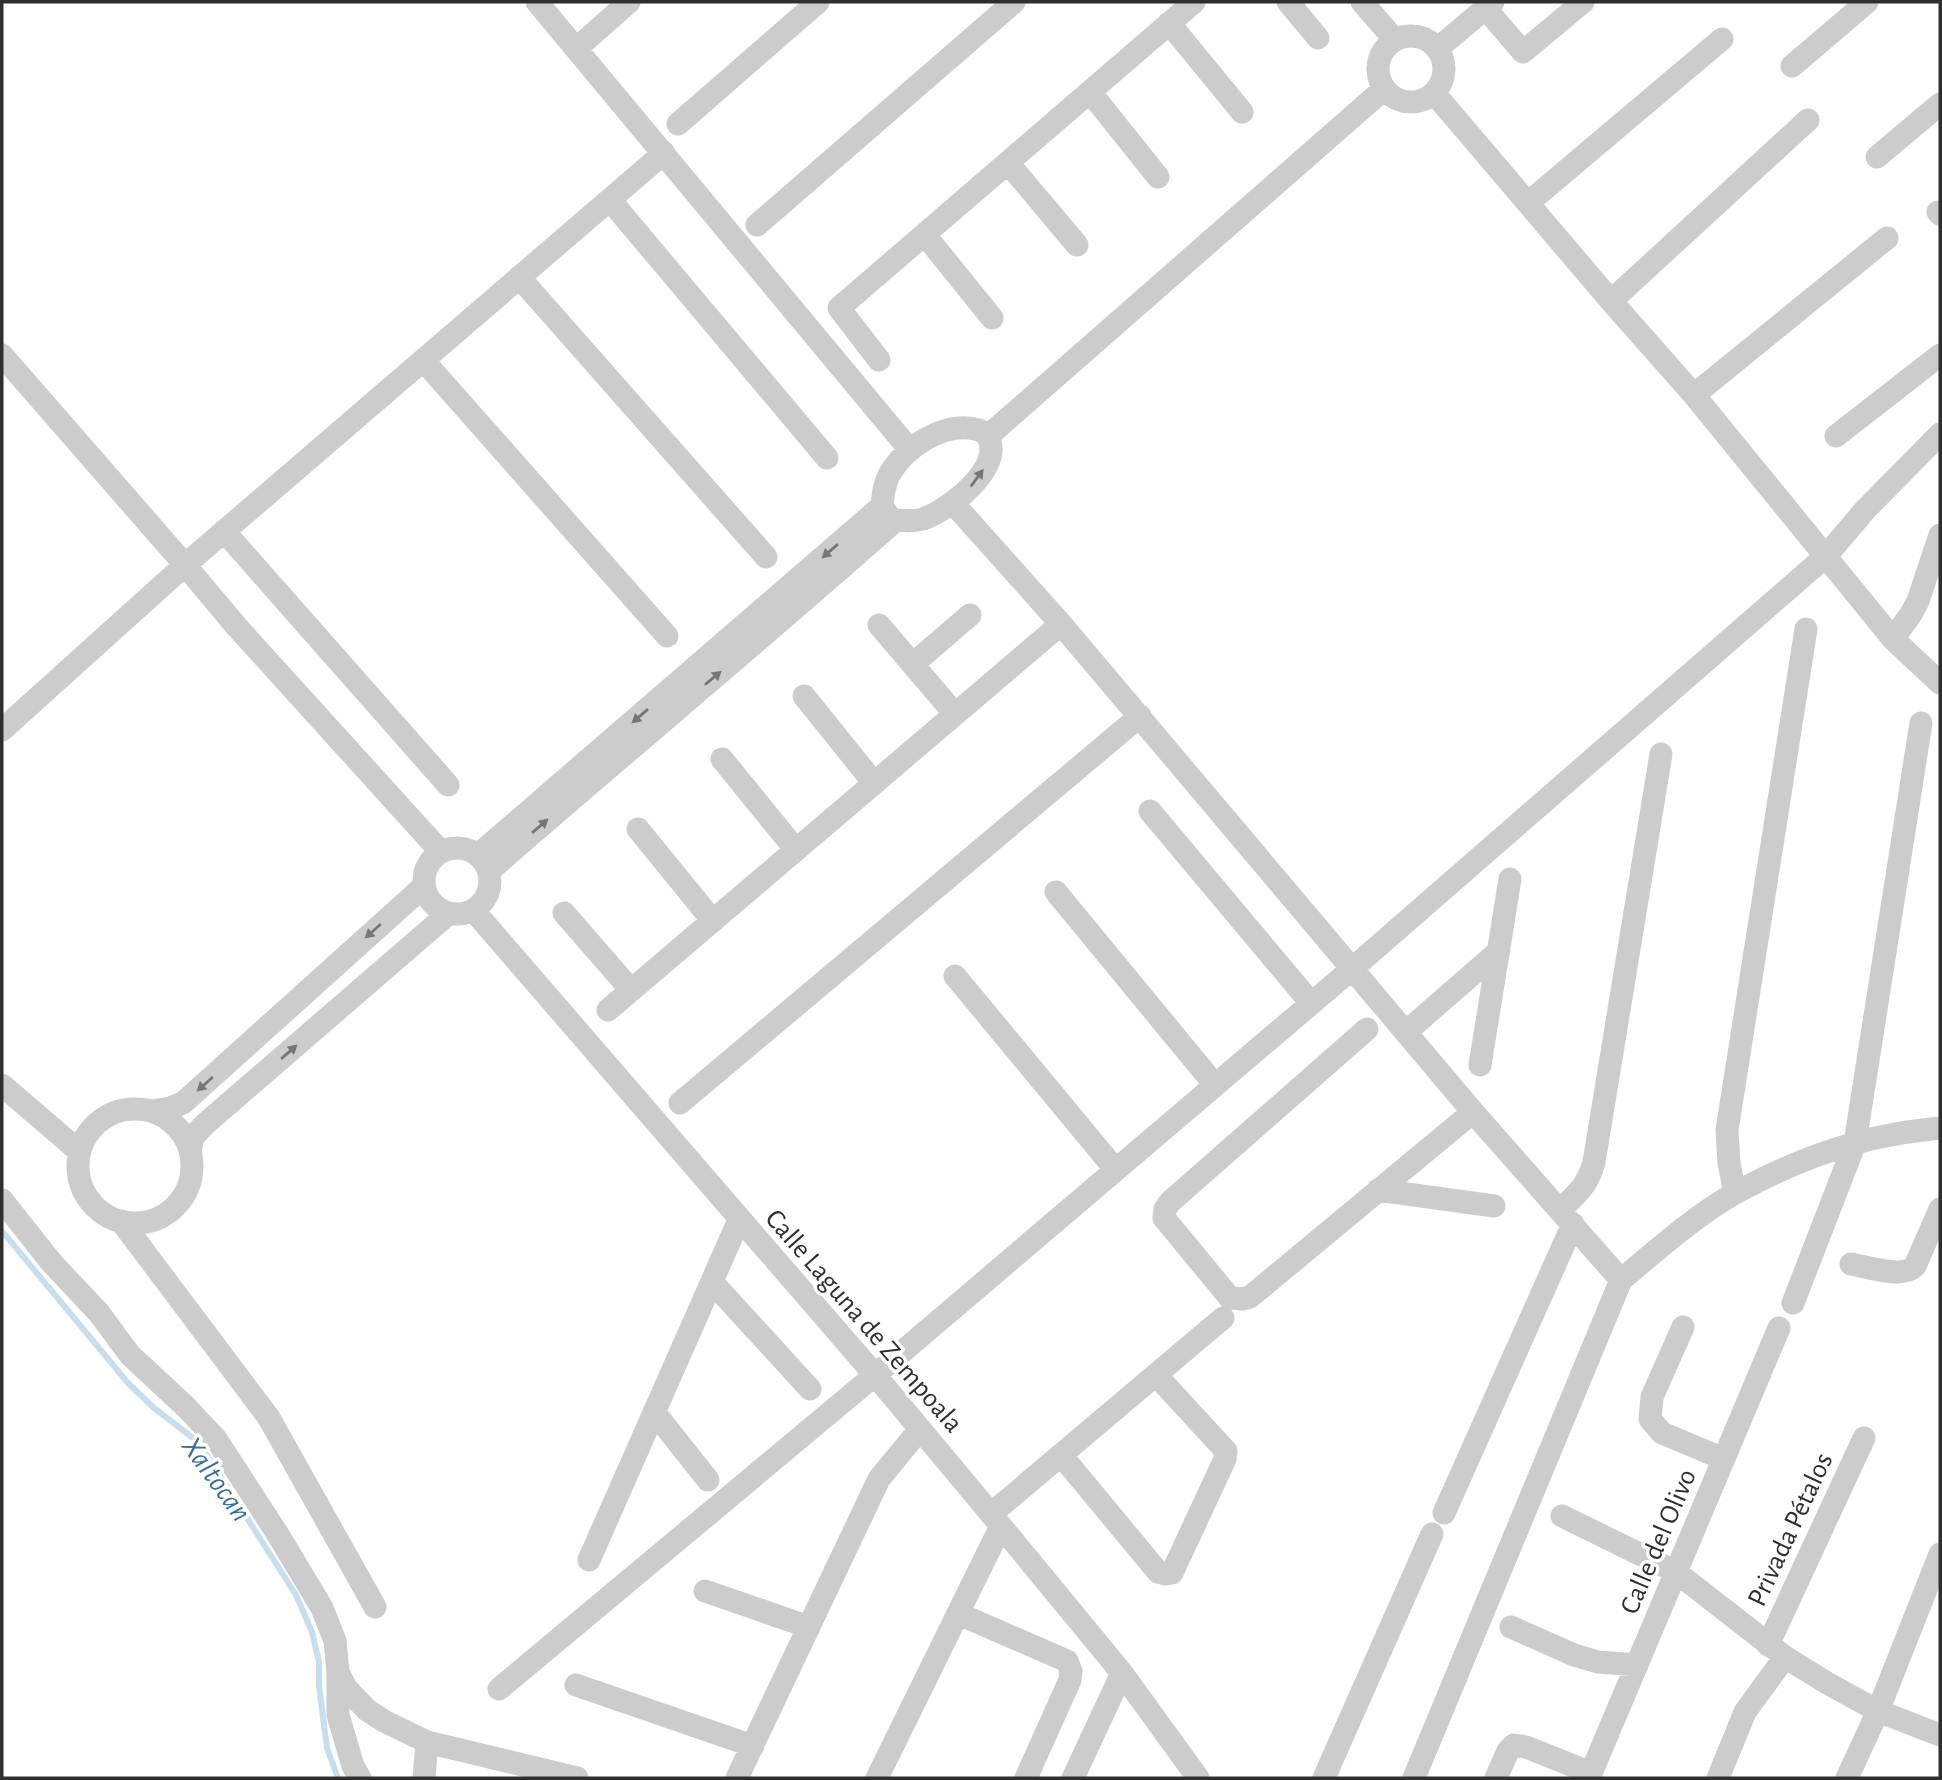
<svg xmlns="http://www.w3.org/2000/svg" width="1942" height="1780" font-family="'Alegreya Sans',sans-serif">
<rect width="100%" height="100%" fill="#fff"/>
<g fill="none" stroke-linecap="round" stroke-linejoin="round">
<path stroke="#c9deec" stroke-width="6" d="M2 1231 128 1383 154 1408 197 1441 212 1463 296 1595 312 1632 319 1662V1686L327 1748 338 1778"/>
<path stroke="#ccc" stroke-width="23" d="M537 2 910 450
M1288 2 1318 38
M1362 2 1395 40
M1485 8 1523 52 1583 2
M1169 23 1242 112
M1378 69a33 33 0 1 1 66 0a33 33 0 1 1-66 0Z
M577 48 629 2
M1437 49 1493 2
M1792 66 1867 2
M1090 92 1158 177
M1434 93 1611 301 1694 395 1893 639 1940 683
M678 124 818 2
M1877 157 1940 104
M1008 163 1077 245
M610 200 827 458
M1528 203 1722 39
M1938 212 1940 214
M757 225 1014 2
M925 235 992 318
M519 277 766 557
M1611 301 1808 120
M2 355 185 565 237 627 441 852
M423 360 667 636
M879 360 839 308 1194 2
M1694 395 1887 238
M988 436 1384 89
M1836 436 1940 355
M953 503 1061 624 1473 1112 1621 1280
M224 531 448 785
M879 625 955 714
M1893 639 1911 614 1918 601 1940 535
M913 664 970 615
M804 696 874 783
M2 730 185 565 664 153
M722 759 796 850
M1150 811 1311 1003
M638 829 713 921
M424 881a33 33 0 1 1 66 0a33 33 0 1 1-66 0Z
M478 855 882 506C883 495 884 485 889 475 905 447 943 422 975 429 981 430 985 432 988 437 1005 468 947 511 923 519 912 522 901 521 891 519L882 506
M489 871C624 753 762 639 896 520
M1056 892 1215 1085
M474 911 875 1375 991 1514 1122 1673 1198 1778
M564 913 631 990
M955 976 1115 1169
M608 1010 1061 624
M1367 1029 1170 1202 1165 1209 1164 1218 1230 1298 1242 1299 1250 1297 1473 1112
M1406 1032 1499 951
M1480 1065 1510 879
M2 1085 80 1152
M680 1103 1140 716
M78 1166a57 57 0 1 1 114 0a57 57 0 1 1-114 0Z
M152 1111 170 1108 183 1103 424 886
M190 1151 193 1137 204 1125 448 914
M1378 1190 1494 1206
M1735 1193 1729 1163 1727 1130 1806 629
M2 1200 51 1262 99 1313 130 1355 186 1407 216 1439 277 1533 322 1608 335 1641 338 1672 346 1688 367 1710 384 1721 427 1742 577 1778
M1560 1210C1577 1194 1588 1185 1594 1162L1661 754
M121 1221 269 1418 375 1607
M1851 1264C1867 1267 1903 1279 1915 1266L1940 1209
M712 1282 810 1389
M1793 1303 1855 1143 1921 723
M1683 1327 1652 1397 1650 1419 1662 1433 1724 1459
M654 1412 708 1480
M1061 1455 1158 1572 1166 1574 1172 1573 1225 1459 1226 1451 1156 1375
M1444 1513 1573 1224
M991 1514 1223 1318
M1562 1516 1676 1572 1785 1657 1827 1683 1878 1711 1940 1735
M589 1560 739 1220
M705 1591 809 1627
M959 1614 1067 1661 1071 1671 1070 1680 1026 1778
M1511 1627 1574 1655 1598 1662 1637 1665
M1768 1645 1864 1438
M338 1672V1715L353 1766 360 1778
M576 1685 753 1746
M499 1689 875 1375 1353 968 1826 556 1865 510 1940 434
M424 1778 427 1742
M737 1778 879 1479 920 1429
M877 1778 1001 1526
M1073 1778 1122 1673
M1324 1778 1432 1534
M1414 1778 1621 1280C1657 1250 1696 1215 1737 1192 1774 1172 1815 1154 1856 1143 1883 1135 1912 1131 1940 1128
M1496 1778 1508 1751 1514 1745 1526 1747 1591 1773
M1589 1778 1779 1328
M1718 1778 1745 1712 1785 1657
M1847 1778 1878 1711 1940 1554"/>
</g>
<defs><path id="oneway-solid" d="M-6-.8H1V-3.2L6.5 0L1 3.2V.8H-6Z" transform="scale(1.75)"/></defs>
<g fill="#767676">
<use href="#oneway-solid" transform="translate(977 478) rotate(-54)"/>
<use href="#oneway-solid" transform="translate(830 551) rotate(139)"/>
<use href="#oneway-solid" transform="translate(713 678) rotate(-40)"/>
<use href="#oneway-solid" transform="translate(640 716) rotate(139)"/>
<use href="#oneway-solid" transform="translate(540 826) rotate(-41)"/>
<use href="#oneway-solid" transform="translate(373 931) rotate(138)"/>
<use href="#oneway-solid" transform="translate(289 1052) rotate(-41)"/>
<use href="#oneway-solid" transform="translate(205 1084) rotate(138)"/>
</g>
<g text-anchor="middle" stroke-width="7" stroke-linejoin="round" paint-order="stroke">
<g font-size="28" fill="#2f2f2f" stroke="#fff">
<text transform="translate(865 1320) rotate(49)" y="10">Calle Laguna de Zempoala</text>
<text transform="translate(1789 1529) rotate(-65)" y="10">Privada Pétalos</text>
<text transform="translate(1657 1541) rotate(-67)" y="10">Calle del Olivo</text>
</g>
<g font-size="30" font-style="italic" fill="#3d6f92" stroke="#fff">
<text transform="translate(217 1479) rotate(54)" y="10">Xaltocan</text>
</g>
</g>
<rect width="1942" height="1780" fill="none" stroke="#2f2f2f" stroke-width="7"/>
</svg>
